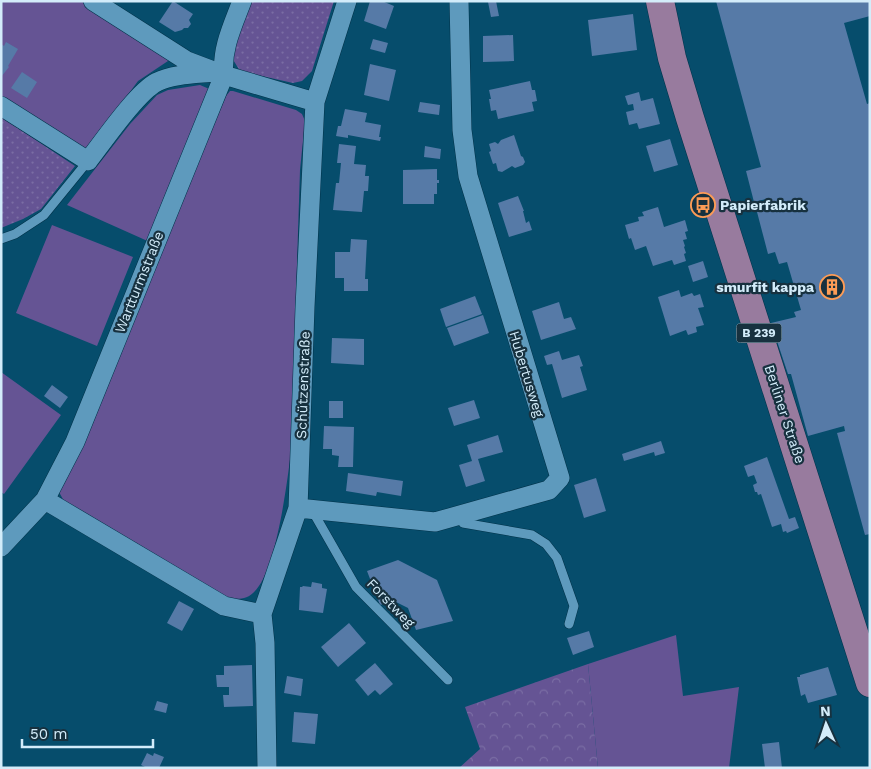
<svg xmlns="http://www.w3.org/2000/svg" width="871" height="769" font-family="'Work Sans',sans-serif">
<defs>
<pattern id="forest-crowns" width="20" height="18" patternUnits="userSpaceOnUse" patternTransform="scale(1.25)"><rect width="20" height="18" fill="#655494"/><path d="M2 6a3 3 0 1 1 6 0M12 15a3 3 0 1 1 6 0" fill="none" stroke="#7a6da4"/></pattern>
<pattern id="park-dots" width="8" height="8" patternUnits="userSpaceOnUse" patternTransform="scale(1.25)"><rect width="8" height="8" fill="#655494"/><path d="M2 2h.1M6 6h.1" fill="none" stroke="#7a6da4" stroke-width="1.8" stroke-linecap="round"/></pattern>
</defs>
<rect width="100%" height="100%" fill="#064d6c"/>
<path fill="#655494" d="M1 1H81L171 59 138 81 87 150 1 96Z
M200 85 214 91 152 243 67 205 130 124 157 95 168 90Z
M230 91H233L296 110 302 114 305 121 300 170 291 452C287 483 276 574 253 593 246 600 237 599 228 599L65 503 59 492 226 96Z
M52 225 133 257 97 346 16 313Z
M1 372 61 415 4 494 1 492Z
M676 635 683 696 739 687 729 768H598L588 664Z"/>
<path fill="url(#forest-crowns)" d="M588 664 598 768H459L480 749 465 707Z"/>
<path fill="url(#park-dots)" d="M249 1H334L312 71 302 81 293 83 240 71 232 58Z
M1 117 75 166 41 209 23 219 1 228Z"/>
<path fill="#567aa7" d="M173 1 193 14 189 20 191 24 188 28H184L182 30 175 32 159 22Z
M370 1H382L394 6 386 29 364 21Z
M496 1 499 16 491 17 488 2Z
M716 1H870V16L844 23 867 104 870 103V534L865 535 837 433 845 431 844 426 808 436 791 374H788L771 323 796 317 794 312 801 310 787 262 779 264 775 252 768 254 757 212 773 208 770 198 754 202 746 171 761 167Z
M633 14 637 50 592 56 588 20Z
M513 35 514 61 483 62V36Z
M373 39 388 43 385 53 370 49Z
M6 42 18 49 8 66 9 67 1 77V44L4 46Z
M370 64 396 70 389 101 364 95Z
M22 72 37 82 27 98 11 88Z
M530 81 532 90H535L537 101 532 102 534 111 498 119 496 110 491 111 489 99H491L489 90Z
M639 92 641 101 653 98 660 124 639 129 637 123 629 125 626 112 634 110 633 104 628 105 625 96Z
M420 102 440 105 439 115 418 112Z
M345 109 367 113 365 122 381 125 379 137H381L380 141 348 135V138L336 136 338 126H341Z
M514 135 521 156 523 157 525 162 523 165 515 168 512 166 502 172 498 171 496 163 493 164 489 152 491 151 489 144 495 142 498 144 501 140Z
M670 139 678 165 654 172 646 146Z
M339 144 356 146 354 164 366 165 365 176H369L368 191H364L362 212 333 210 336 183H339L341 163H337Z
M425 146 441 149 440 159 424 157Z
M437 169V180H439V183H437V194H434V204H403V170Z
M518 196 524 211H523L526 223 529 221 532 230 509 237 498 203Z
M658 207 664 227 685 220 688 231 685 232 687 239 683 240 685 246 684 247 686 253 684 254 686 261 674 265 672 260 653 266 646 246 635 250 631 238 629 239 625 225 639 221 638 217 644 216 642 212Z
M351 239 367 240 365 279H368V291H344V278H335V252H350Z
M703 261 708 277 693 282 688 266Z
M679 290 681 297 692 293 694 296 700 294 704 307 698 308 704 325 696 327 697 332 688 335 686 330 670 336 658 297Z
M475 296 482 314 446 327 440 309Z
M559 302 564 319 571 317 576 329 541 340 532 311Z
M483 315 489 333 454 346 447 328Z
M332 338 364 339V365L331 363Z
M559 351 562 360 579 355 583 366 580 367 587 390 562 398 552 364 547 365 544 356Z
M52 385 68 397 60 408 44 396Z
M474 400 480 418 454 426 448 408Z
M329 401H343V418H329Z
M324 426 354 427 353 467H338L339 456 332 455V449H323Z
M498 435 503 452 478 459 485 481 466 487 459 465 472 461 467 445Z
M661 441 665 453 655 456 654 452 624 461 622 454Z
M767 457 789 519 795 517 799 528 787 533 786 531 783 532 781 524 772 527 761 494 758 495 757 492H755L753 485 757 483 754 475 748 477 744 466Z
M348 473 403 481 401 496 377 492 376 496 346 491Z
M596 478 606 511 584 518 574 485Z
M398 560 437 580 453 621 416 630 408 608 394 601 380 605 367 571Z
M312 582 322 584V588L327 589 323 613 299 610 300 587H302L303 586 311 587Z
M179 601 194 609 182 631 167 623Z
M349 623 366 643 338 667 321 647Z
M589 631 594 647 573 655 567 638Z
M375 663 393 684 380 695 375 690 368 696 355 680Z
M252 665 253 706 224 707 223 695H229V687H217L216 675H224V666Z
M828 667 837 695 808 703 805 694 801 696 797 677H800V675Z
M287 676 303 679 301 696 284 693Z
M157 701 168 704 166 713 154 710Z
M294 712 318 714 315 744 292 742Z
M779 742 782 768H765L762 744Z
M147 753 153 756 154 753 164 757 159 768H147L141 765Z"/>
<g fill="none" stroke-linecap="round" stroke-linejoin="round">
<defs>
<path id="service" d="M1 239 15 234 44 215 88 161
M312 510 356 587 448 680
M460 515 463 523 532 535 546 544 557 558 574 606 569 624"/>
<path id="minor" d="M93 1 187 61 224 75 315 102
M1 106 88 161C103 142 137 92 157 82 174 74 196 74 215 72
M45 500 224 606 262 614
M298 508 435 522 549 490 560 478 468 176 462 130 459 1
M1 547 45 500 75 442 224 75C221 49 233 25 242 1
M267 768 265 643 262 614 298 508 305 307 315 102 347 1"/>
<path id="primary" d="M660 1 672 58 690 118 870 683"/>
</defs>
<use href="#service" stroke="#003249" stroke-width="10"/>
<use href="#minor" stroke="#003249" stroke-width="20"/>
<use href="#primary" stroke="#003249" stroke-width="29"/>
<use href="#service" stroke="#5e9abd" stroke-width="9"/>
<use href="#minor" stroke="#5e9abd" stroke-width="19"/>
<use href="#primary" stroke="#987b9e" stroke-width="28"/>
</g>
<defs>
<symbol id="bus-ring" viewBox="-11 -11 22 22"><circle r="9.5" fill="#17313f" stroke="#fd9c56" stroke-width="1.5"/><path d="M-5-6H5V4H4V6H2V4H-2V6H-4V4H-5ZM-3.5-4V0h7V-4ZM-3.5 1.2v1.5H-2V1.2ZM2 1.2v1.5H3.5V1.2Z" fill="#fd9c56"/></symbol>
<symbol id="building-ring" viewBox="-11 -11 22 22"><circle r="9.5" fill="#17313f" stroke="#fd9c56" stroke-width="1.5"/><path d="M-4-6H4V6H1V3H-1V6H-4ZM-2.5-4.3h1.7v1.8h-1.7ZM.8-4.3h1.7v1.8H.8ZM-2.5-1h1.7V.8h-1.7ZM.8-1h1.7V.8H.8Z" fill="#fd9c56"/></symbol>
</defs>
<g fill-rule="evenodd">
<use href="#bus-ring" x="689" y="191" width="28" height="28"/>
<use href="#building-ring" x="818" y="273" width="28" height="28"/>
</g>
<g text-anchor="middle" stroke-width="4.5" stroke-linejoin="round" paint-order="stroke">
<rect fill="#17313f" stroke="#9bb4c2" stroke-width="1" x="736.5" y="323.5" width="45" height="19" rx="4"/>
<g font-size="12" font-weight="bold" fill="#d3ecfa">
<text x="759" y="337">B 239</text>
</g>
<g font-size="14" font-weight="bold" fill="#d3ecfa" stroke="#17313f" text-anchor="start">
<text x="720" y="210">Papierfabrik</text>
<text x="814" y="292" text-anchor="end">smurfit kappa</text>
</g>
<g font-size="14" fill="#d3ecfa" stroke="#17313f">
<text transform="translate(139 282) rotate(-68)" y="5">Wartturmstraße</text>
<text transform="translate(527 374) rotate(73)" y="5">Hubertusweg</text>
<text transform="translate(303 385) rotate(-88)" y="5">Schützenstraße</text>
<text transform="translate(785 414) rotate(72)" y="5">Berliner Straße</text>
<text transform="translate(391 603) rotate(46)" y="5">Forstweg</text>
</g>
</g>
<rect width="871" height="769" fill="none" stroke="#d3ecfa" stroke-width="5"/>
<g transform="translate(826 724) rotate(357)" stroke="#17313f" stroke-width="4" paint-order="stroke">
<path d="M0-4L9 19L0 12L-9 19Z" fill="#d3ecfa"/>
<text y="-8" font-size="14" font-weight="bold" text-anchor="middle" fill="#d3ecfa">N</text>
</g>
<path d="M22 739v8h131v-8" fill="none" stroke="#d3ecfa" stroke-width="2.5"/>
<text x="30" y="739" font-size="15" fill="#d3ecfa" stroke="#17313f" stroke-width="4" paint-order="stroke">50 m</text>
</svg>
